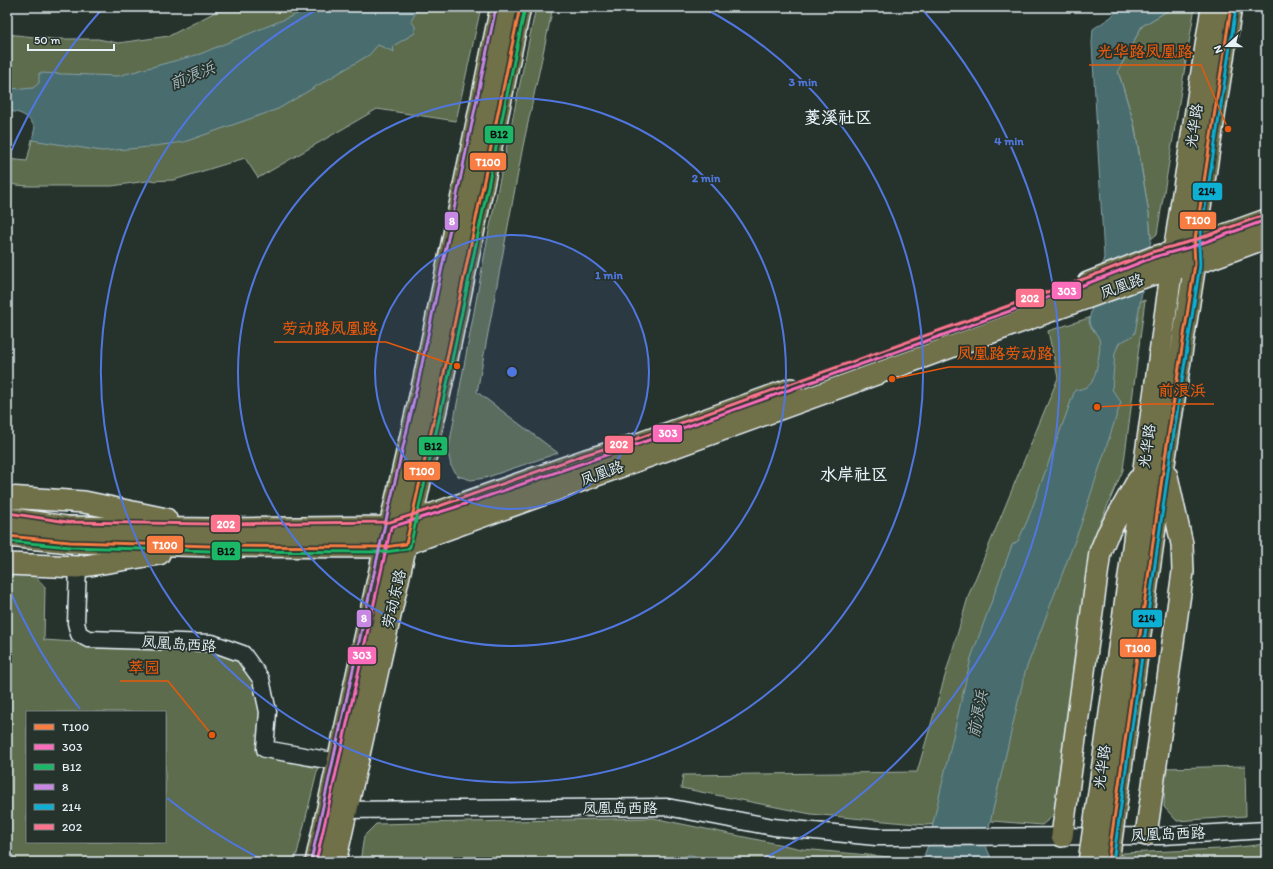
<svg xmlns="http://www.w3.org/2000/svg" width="1273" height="869" font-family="Itim,'LXGW WenKai TC',sans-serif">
<rect width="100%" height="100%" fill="#26332d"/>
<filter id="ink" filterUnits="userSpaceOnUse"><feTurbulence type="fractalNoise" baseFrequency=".025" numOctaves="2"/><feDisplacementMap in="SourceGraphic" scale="8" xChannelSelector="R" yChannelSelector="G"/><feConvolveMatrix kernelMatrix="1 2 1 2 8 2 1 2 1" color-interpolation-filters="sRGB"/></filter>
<g filter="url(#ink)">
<path fill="#5b6c4e" stroke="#a2aea3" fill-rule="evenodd" d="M225 7H481L456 121 377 109 258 178 245 158 174 180 147 181 112 186H27L7 184V159L27 161 32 140 41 117 7 94V34L53 39H98L118 43 169 36Z
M536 7H553L523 146 477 392 558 453 485 478 471 480 458 476 451 466 448 452 489 231Z
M1174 7H1195L1157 234 1151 239 1149 214 1135 127 1118 71 1142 26Z
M1145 300 1123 470 1091 544 1053 816 1042 825 980 820 926 825 811 814 681 788 683 775 917 772 969 594 1058 378 1048 331Z
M7 572 33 573 45 587 44 640 210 651 238 659 255 683 261 714 257 755 318 768 295 862H7ZM27 712H165V842H27Z
M1245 766 1246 816 1177 821 1164 807 1165 768Z
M653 818 802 849 923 860V862H360L364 836 376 824Z
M1266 844V862H1122L1123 853 1221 849Z
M1078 860V862H993L992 861Z"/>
<path fill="#496c6e" stroke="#89a1a5" d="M314 7H419L411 21 415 26V33L393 46 394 52 378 45 369 55 278 109 184 142 140 148 102 151 32 140 35 127C27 115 21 112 7 111V88L23 89 33 88 39 83V73L118 76 200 54Z
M1120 7H1174L1142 26 1118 71 1134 124 1149 214 1151 239 1135 333 1131 337 1119 343 1115 353 1112 389 1115 394 1121 402 1080 527 1025 672 986 840 987 849 993 862H920L923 859 928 845 971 658 1012 545 1018 541 1028 519 1075 390C1082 389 1088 388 1092 382 1096 375 1102 346 1099 339 1096 331 1089 329 1089 320L1104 257 1092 43 1093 29 1111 17Z
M688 855C694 855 698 856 702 862H679L681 859Z"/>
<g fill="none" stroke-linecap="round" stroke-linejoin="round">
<defs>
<path id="minor" d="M78 567 76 623 79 634 88 639 212 643 243 654 261 679 268 712 265 749 338 762
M337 810 667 807 773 827 876 837 1163 836 1266 830"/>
<path id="major" d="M1088 283 1154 257 1194 246 1266 220
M7 497 84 502 166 519
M7 518 67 527 212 529 391 527 433 514 586 460 638 444 791 389
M7 536 70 542 212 546 385 547 406 544 1150 275 1195 264 1266 238
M7 564 78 567 159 554
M1120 776 1164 464 1195 264 1194 246 1231 7
M1101 778 1174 252 1212 7
M1146 835 1183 572 1182 544 1167 476
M1062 836 1100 552 1107 535 1138 480
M316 862 385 547 424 379 501 7
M335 862 442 383 520 7"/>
</defs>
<use href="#minor" stroke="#e8f1f8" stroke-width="19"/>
<use href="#major" stroke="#e8f1f8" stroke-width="24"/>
<use href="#minor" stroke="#26332d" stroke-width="16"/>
<use href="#major" stroke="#70704a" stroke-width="21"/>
<defs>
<path id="major-bridge" d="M1089 862 1101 778
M1108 862 1120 776"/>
</defs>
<use href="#major-bridge" stroke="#e8f1f8" stroke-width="24" stroke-linecap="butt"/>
<use href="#major-bridge" stroke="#70704a" stroke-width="21"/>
<defs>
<path id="bus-1" d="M7 536 70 542 212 546 385 547 406 544 442 383 520 7
M1108 862 1164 464 1195 264 1194 246 1231 7"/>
<path id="bus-2" d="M316 862 391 527 453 508 638 444 1091 282 1154 257 1194 246 1266 220"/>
<path id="bus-3" d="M7 541 70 547 212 551 385 552 407 549 410 547 447 384 525 8"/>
<path id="bus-4" d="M311 861 380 546 419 378 496 7"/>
<path id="bus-5" d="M1113 862 1169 465 1200 265 1199 246 1236 8"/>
<path id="bus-6" d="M8 513 67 522 212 524 390 522 431 509 584 455 636 439 1089 277 1152 252 1192 241 1264 215"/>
</defs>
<use href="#bus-1" stroke="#26332d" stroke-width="6"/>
<use href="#bus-2" stroke="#26332d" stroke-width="6"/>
<use href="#bus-3" stroke="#26332d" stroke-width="6"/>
<use href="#bus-4" stroke="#26332d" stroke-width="6"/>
<use href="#bus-5" stroke="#26332d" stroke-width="6"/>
<use href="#bus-6" stroke="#26332d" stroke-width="6"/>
<use href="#bus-1" stroke="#f77d43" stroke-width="3"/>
<use href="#bus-2" stroke="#fb6dba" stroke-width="3"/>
<use href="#bus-3" stroke="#1ab867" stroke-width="3"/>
<use href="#bus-4" stroke="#c787e3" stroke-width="3"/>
<use href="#bus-5" stroke="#0dafd3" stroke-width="3"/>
<use href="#bus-6" stroke="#fc738d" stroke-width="3"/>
</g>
</g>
<circle cx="512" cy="372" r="137" fill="#5077e0" fill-opacity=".12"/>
<g fill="none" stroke="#5077e0" stroke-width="2">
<circle cx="512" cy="372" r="137"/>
<circle cx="512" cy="372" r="274"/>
<path d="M702 7A411 411 0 1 1 322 7"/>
<path d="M263 860A548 548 0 0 1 167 798M80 709A548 548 0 0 1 8 586M8 158A548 548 0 0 1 102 9M922 9A548 548 0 0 1 761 860"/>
</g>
<g text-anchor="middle" stroke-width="3.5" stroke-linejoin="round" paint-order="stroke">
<g font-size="15" fill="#e8f1f8" stroke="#26332d">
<text transform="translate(1194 126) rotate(-81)" y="5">光华路</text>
<text transform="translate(1122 286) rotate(-20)" y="5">凤凰路</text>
<text transform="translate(1147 446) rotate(-82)" y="5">光华路</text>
<text transform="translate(602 473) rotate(-20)" y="5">凤凰路</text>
<text transform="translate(394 599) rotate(-77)" y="5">劳动东路</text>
<text transform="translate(179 644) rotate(4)" y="5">凤凰岛西路</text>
<text transform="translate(1102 767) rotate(-82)" y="5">光华路</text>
<text x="620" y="813">凤凰岛西路</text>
<text transform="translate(1168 834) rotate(-2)" y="5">凤凰岛西路</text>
</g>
<g font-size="16" font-style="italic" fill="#a8bcc1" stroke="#26332d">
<text transform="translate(192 75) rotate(-22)" y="6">前浪浜</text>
<text transform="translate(977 714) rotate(-79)" y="6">前浪浜</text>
</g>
<g font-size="17" font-weight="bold" fill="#e8f1f8" stroke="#26332d">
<text x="838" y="123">菱溪社区</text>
<text x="854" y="480">水岸社区</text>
</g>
</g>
<circle cx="512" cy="372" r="6" fill="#5077e0" stroke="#26332d" stroke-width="2"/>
<g font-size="12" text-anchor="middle" font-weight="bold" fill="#5077e0" stroke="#26332d" stroke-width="3.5" stroke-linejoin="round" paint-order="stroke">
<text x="803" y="86">3 min</text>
<text x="1009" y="145">4 min</text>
<text x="706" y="182">2 min</text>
<text x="609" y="279">1 min</text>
</g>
<path fill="none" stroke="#e8590c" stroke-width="1.5" d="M1228 129L1201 65H1089M457 366L386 342H274M892 379L949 367H1061M1097 407L1150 404H1214M212 735L168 681H120"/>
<g fill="#e8590c" stroke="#26332d" stroke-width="1.5">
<circle cx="1228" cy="129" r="4"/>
<circle cx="457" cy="366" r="4"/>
<circle cx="892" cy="379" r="4"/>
<circle cx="1097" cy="407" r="4"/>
<circle cx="212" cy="735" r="4"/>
</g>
<g font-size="16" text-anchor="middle" font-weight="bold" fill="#e8590c" stroke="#26332d" stroke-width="3.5" stroke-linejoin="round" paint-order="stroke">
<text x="1145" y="57">光华路凤凰路</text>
<text x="330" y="334">劳动路凤凰路</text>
<text x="1005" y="359">凤凰路劳动路</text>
<text x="1182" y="396">前浪浜</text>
<text x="144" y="673">萃园</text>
</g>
<g stroke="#26332d" stroke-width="1.5">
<rect x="484" y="125" width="30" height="19" rx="4" fill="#1ab867"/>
<rect x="469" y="152" width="38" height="19" rx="4" fill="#f77d43"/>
<rect x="1192" y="182" width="31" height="19" rx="4" fill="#0dafd3"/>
<rect x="1179" y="211" width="38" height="19" rx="4" fill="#f77d43"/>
<rect x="444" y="211" width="15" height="20" rx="4" fill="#c787e3"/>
<rect x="1051" y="281" width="31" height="19" rx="4" fill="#fb6dba"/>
<rect x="1015" y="288" width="30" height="20" rx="4" fill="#fc738d"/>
<rect x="652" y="424" width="31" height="19" rx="4" fill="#fb6dba"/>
<rect x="604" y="435" width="30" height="19" rx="4" fill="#fc738d"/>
<rect x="418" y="436" width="30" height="20" rx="4" fill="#1ab867"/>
<rect x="403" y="461" width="38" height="20" rx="4" fill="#f77d43"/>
<rect x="210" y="514" width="31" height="19" rx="4" fill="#fc738d"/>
<rect x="146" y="535" width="38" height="19" rx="4" fill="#f77d43"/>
<rect x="211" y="541" width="30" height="20" rx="4" fill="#1ab867"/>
<rect x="356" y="609" width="16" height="19" rx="4" fill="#c787e3"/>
<rect x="1132" y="609" width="31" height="19" rx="4" fill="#0dafd3"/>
<rect x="1119" y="638" width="38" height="20" rx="4" fill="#f77d43"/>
<rect x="347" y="646" width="30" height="19" rx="4" fill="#fb6dba"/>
</g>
<g font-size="11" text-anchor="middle" font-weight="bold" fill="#fff">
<text x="488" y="166">T100</text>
<text x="1198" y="224">T100</text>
<text x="452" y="225">8</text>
<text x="1067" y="295">303</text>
<text x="1030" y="302">202</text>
<text x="668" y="437">303</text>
<text x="619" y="448">202</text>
<text x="422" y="475">T100</text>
<text x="226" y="528">202</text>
<text x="165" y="549">T100</text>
<text x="364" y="622">8</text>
<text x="1138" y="652">T100</text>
<text x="362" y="659">303</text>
</g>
<g font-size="11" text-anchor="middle" font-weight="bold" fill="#111">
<text x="499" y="138">B12</text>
<text x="1207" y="195">214</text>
<text x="433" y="450">B12</text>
<text x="226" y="555">B12</text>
<text x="1147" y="622">214</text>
</g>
<rect width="1273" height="869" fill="none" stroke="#26332d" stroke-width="24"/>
<rect x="12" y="12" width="1249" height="845" fill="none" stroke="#e8f1f8" stroke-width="1.5" filter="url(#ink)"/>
<rect x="26" y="711" width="140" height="132" fill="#26332d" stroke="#747f7e"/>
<rect x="34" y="724" width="20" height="6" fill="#f77d43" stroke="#747f7e"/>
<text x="62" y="731" font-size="12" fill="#e8f1f8">T100</text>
<rect x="34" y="744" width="20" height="6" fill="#fb6dba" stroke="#747f7e"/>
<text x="62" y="751" font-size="12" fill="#e8f1f8">303</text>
<rect x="34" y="764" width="20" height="6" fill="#1ab867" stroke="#747f7e"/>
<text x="62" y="771" font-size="12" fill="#e8f1f8">B12</text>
<rect x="34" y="784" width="20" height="6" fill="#c787e3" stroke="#747f7e"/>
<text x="62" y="791" font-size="12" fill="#e8f1f8">8</text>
<rect x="34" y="804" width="20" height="6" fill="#0dafd3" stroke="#747f7e"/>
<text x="62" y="811" font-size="12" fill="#e8f1f8">214</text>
<rect x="34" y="824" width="20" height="6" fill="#fc738d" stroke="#747f7e"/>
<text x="62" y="831" font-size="12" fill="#e8f1f8">202</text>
<g transform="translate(1227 46) rotate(249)" stroke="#26332d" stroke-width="3" paint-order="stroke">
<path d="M0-3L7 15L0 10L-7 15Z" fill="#e8f1f8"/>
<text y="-6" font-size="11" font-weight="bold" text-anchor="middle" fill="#e8f1f8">N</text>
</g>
<path d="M28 44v6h86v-6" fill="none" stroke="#e8f1f8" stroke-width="2"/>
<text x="34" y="44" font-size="12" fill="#e8f1f8" stroke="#26332d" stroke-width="3" paint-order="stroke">50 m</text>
</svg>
